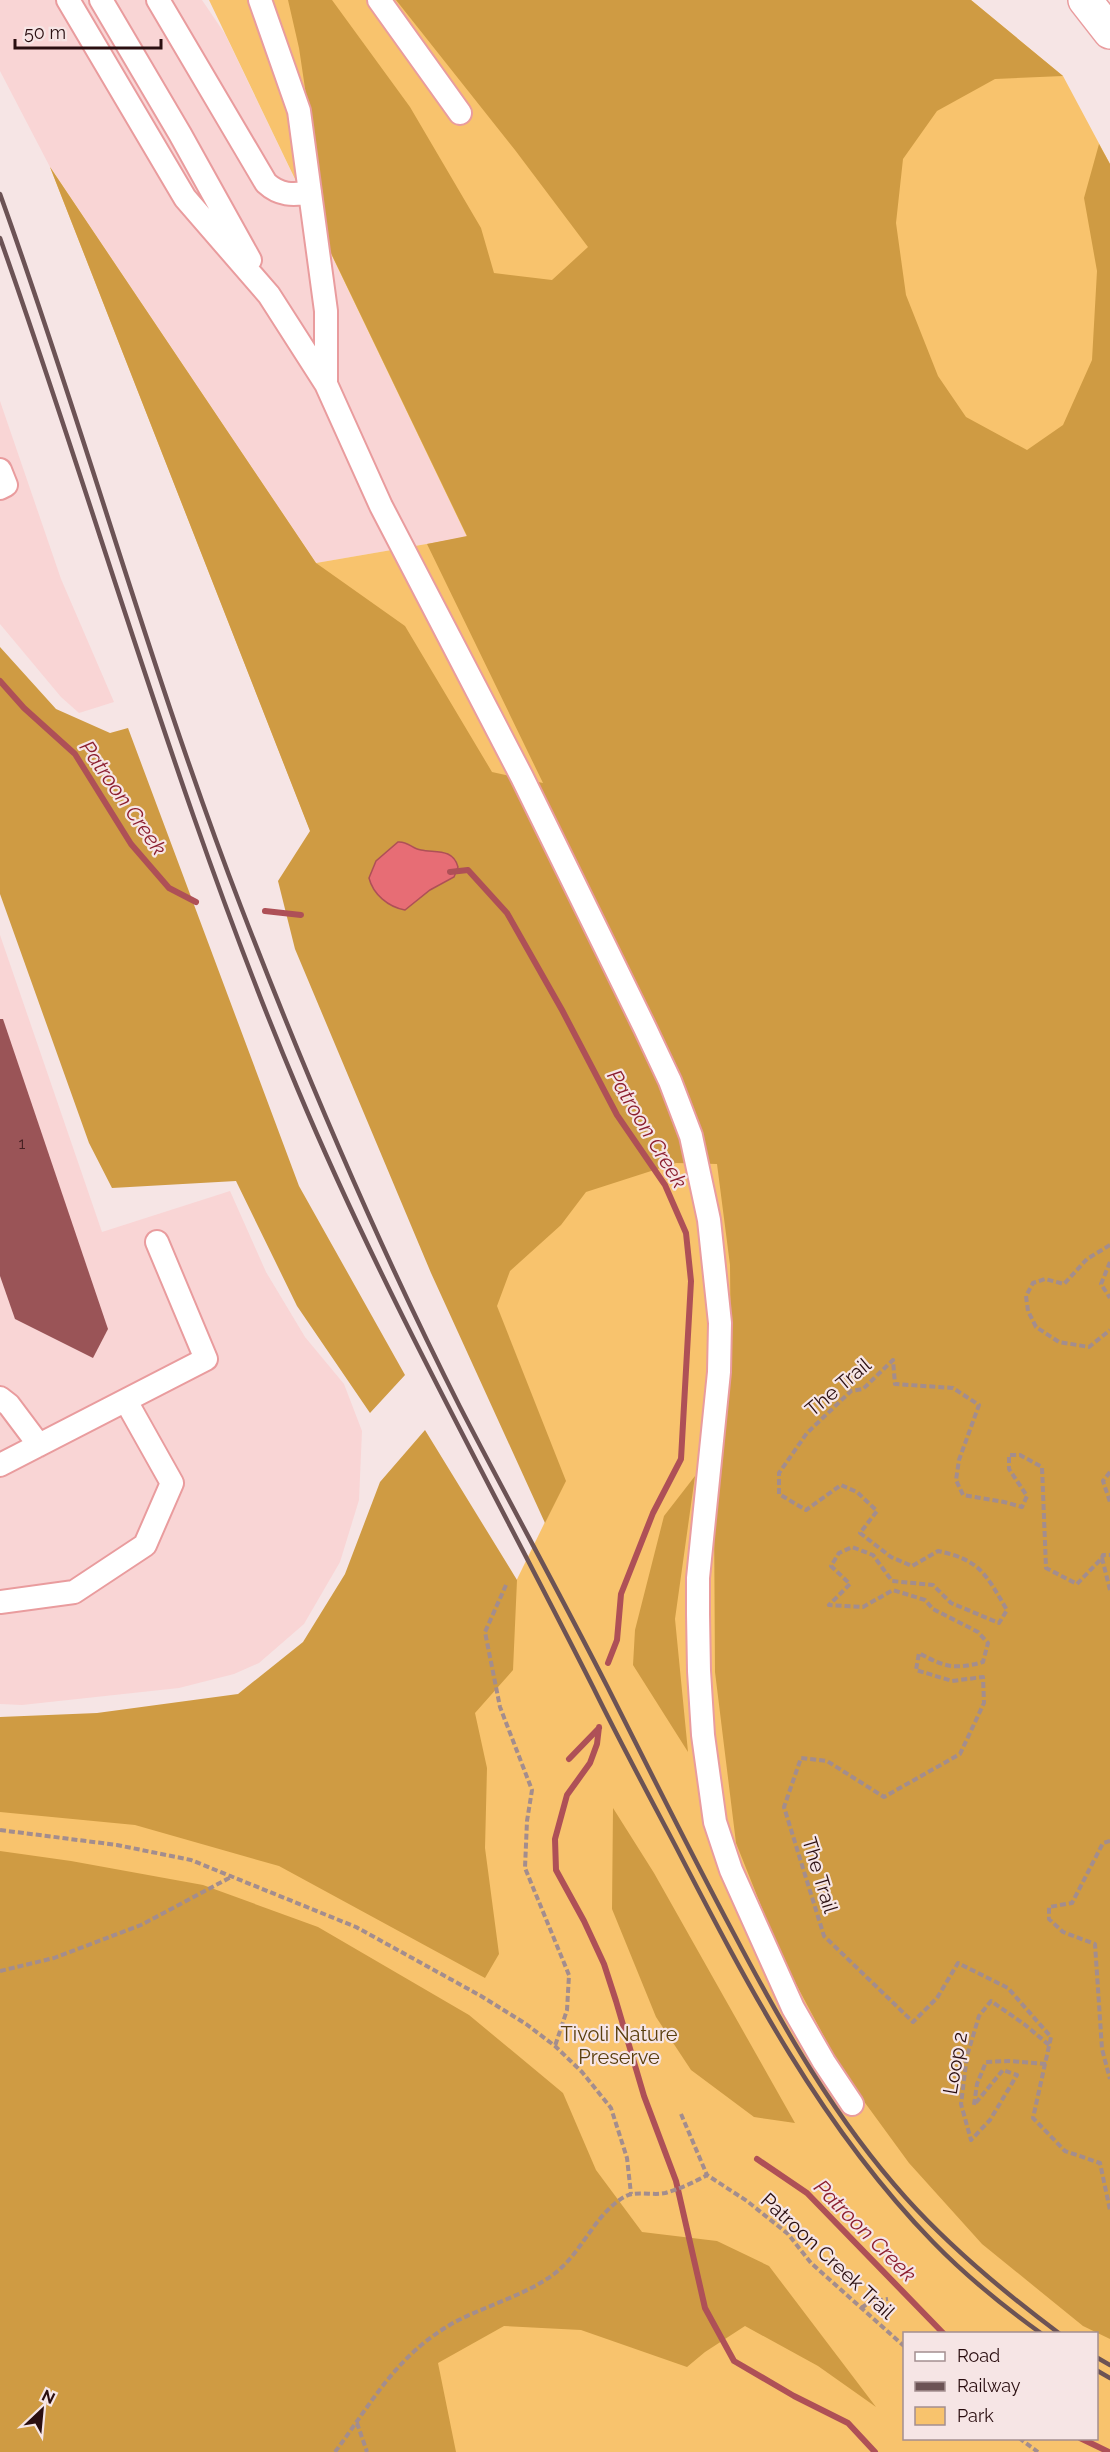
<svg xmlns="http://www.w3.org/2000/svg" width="1110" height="2452" font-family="Raleway,sans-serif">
<rect width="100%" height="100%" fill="#f6e5e5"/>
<path fill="#f9d5d5" d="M0 0H202L225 34 467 537 316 563 50 167 0 71Z
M0 401 61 579 114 702 79 713 61 697 0 624Z
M0 935 102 1232 230 1191 266 1272 305 1337 344 1384 362 1431 359 1500 340 1562 304 1624 259 1663 234 1674 179 1688 22 1705 0 1704Z"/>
<path fill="#f8c36d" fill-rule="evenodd" d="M209 0H971L1063 76 1110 164V2452H0V1774L479 1657 565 1481 50 167 316 563 467 537ZM904 2334H1096V2438H904Z"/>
<path fill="#cf9b43" d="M288 0H332L410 107 481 228 494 273 552 280 588 247 515 150 396 0H971L1063 76 995 79 937 111 903 159 896 223 906 295 938 376 966 417 1027 450 1063 425 1092 360 1097 271 1084 198 1099 144 1110 164V2339L1083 2326 982 2244 909 2163 844 2074 781 1956 736 1843 715 1672 714 1510 731 1366 730 1265 717 1164 676 1163 586 1192 561 1225 510 1271 497 1306 566 1481 545 1523 431 1273 295 949 278 881 310 831 50 167 316 563 405 626 492 772 543 783 427 544 467 536 329 249 299 48Z
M0 647 56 709 110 733 128 728 299 1186 405 1375 370 1413 297 1306 236 1181 112 1188 89 1143 0 894Z
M425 1430 517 1580 513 1670 475 1713 487 1768 485 1848 499 1954 485 1978 279 1866 135 1825 0 1812V1717L97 1713 238 1694 303 1642 345 1574 380 1482Z
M695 1476 675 1619 688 1752 633 1665 635 1630 664 1516Z
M613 1808 654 1873 795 2123 754 2117 691 2070 656 2017 612 1909Z
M0 1851 71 1861 203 1885 318 1927 469 2015 563 2093 596 2170 642 2232 717 2241 769 2266 876 2407 818 2366 745 2326 705 2352 687 2367 581 2330 504 2326 438 2363 456 2452H0Z"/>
<path fill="#e76d75" stroke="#ae5057" stroke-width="1.5" d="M398 842C408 841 412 849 421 850 435 853 453 848 458 867L454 877 430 890 405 910C388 907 373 894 369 878L376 861Z"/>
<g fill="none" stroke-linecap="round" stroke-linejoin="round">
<path stroke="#ae5057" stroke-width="6" d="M0 681 24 708 75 754 131 844 169 888 196 902
M450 872 468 870 507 913 562 1010 617 1115 665 1185 686 1233 691 1281 681 1459 653 1513 621 1594 617 1640 608 1663
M265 911 301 915
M599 1727 597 1744 590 1763 567 1795 555 1839 556 1870 584 1921 604 1964 616 2001 644 2096 676 2181 705 2308 734 2361 794 2396 848 2423 875 2452
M569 1759 599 1728
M757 2159 807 2193 944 2334
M1080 2438 1109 2452"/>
</g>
<path fill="#9a5457" d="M0 1019H3L108 1329 93 1358 15 1319 0 1276Z"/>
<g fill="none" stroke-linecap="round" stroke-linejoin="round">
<defs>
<path id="minor" d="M68 0 185 198 269 295 326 384 381 506 522 777 645 1028 670 1081 691 1136 709 1220 720 1323 719 1372 698 1578V1614L699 1671 703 1735 715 1822 731 1870 793 2008 824 2062 852 2104
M101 0 180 134 250 260
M158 0 266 183C279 195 293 196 310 192
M260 0 299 111 326 311V384
M379 0 460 113
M0 470 6 485 0 488
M0 1398 9 1405 39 1445
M0 1465 206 1359 157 1242
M0 1602 74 1592 145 1545 172 1483 126 1401"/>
<path id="highway" d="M1085 0 1110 32"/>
</defs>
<use href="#minor" stroke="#e99c9e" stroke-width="26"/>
<use href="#highway" stroke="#e99c9e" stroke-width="36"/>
<path stroke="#a38d8e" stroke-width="4" stroke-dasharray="6 3" stroke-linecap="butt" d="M1110 1245 1087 1259 1064 1284 1045 1279 1033 1283 1026 1296 1028 1311 1036 1327 1059 1342 1089 1347 1110 1330
M1110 1262 1101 1284 1110 1298
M1110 1472 1103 1481 1110 1502
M1102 1558 1103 1555H1110
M506 1585 485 1632 500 1707 532 1790 527 1821 525 1868 569 1975 567 2010 555 2046
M1110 1590 1102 1558 1077 1584 1046 1568 1042 1467 1020 1455H1009V1469L1027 1496 1022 1507 1004 1502 963 1495 956 1480 959 1460 979 1405 953 1388 895 1384 893 1360 863 1389 851 1391 807 1433 779 1473V1494L806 1510 841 1485 857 1492 877 1511 860 1533 891 1557 912 1566 938 1551C981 1560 986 1575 1007 1610L999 1623 951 1603 933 1585 892 1581 873 1555 852 1547 839 1553 831 1566 850 1584 829 1605 863 1607 893 1590 925 1600 933 1609 978 1632 988 1643 983 1662C955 1670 944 1667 919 1653L916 1670 952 1681 983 1677 984 1703 960 1754 884 1797 827 1761 801 1758 784 1807 824 1936 913 2022 937 1998 958 1963 1008 1988 1051 2037 1033 2118 1065 2151 1100 2163 1110 2210
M0 1830 117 1845 191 1860 356 1927 481 1996 526 2024 555 2046 582 2072 611 2108 627 2158 631 2194
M1110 1841 1103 1843 1072 1903 1049 1907V1919L1063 1932 1095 1944 1102 2049 1110 2079
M0 1971 54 1958 141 1925 233 1876
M1046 2064 1009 2061 986 2062 977 2084 974 2105 1003 2070 1017 2075 990 2120 971 2140 961 2104 967 2056 979 2016 991 2001 1024 2024 1049 2045
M681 2114 707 2175
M861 2308 872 2301 888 2299
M357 2423 367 2452
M1019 2438 1038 2452
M335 2452C373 2401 397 2354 455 2322 487 2305 524 2296 554 2274 582 2253 594 2215 624 2197 636 2190 653 2196 665 2193 679 2189 695 2182 707 2175L747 2201 788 2234 811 2263 904 2346"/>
<use href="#minor" stroke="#fff" stroke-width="22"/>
<use href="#highway" stroke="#fff" stroke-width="33"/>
<path stroke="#6c5355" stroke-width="4.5" d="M0 194C85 430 151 673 241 907 306 1076 378 1245 460 1407 508 1500 559 1592 607 1686 649 1769 690 1852 734 1934 783 2027 835 2119 906 2198 952 2249 1005 2293 1060 2334
M0 238C100 521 181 813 298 1090 384 1295 493 1489 593 1687 619 1740 647 1792 675 1845 748 1986 821 2127 933 2242 966 2276 1003 2306 1042 2334
M1096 2357 1110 2365
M1096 2370 1110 2378"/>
</g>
<g text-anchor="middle" stroke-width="4.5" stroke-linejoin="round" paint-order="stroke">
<g font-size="16" fill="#462022">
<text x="22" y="1149">1</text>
</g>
<g font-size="20" fill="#2a0e10" stroke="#f6e5e5">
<text transform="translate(838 1387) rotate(-40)" y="7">The Trail</text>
<text transform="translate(820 1875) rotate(73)" y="7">The Trail</text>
<text transform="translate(955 2063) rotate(-80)" y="7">Loop 2</text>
<text transform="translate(828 2256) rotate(43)" y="7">Patroon Creek Trail</text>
</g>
<g font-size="20" fill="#593e0d" stroke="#f6e5e5">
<text x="619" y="2041">Tivoli Nature<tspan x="619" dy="23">Preserve</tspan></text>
</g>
<g font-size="21" font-style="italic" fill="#8c1e2f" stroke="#f6e5e5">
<text transform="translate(123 798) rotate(55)" y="7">Patroon Creek</text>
<text transform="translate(647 1129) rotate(59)" y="7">Patroon Creek</text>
<text transform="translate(865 2231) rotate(45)" y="7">Patroon Creek</text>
</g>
</g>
<rect x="903" y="2332" width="195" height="108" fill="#f6e5e5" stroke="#a48f90" stroke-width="1.5"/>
<rect x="915" y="2352" width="30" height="9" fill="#ffffff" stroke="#a48f90" stroke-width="1.5"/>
<text x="957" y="2362" font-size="18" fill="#2a0e10">Road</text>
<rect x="915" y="2382" width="30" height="9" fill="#6c5355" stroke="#a48f90" stroke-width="1.5"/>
<text x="957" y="2392" font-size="18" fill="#2a0e10">Railway</text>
<rect x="915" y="2407" width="30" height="18" fill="#f8c36d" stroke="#a48f90" stroke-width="1.5"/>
<text x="957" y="2422" font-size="18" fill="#2a0e10">Park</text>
<g transform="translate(42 2410) rotate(26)" stroke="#f6e5e5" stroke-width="4.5" paint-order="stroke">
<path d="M0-4.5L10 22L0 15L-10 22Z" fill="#2a0e10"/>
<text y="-9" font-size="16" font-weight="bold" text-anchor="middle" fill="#2a0e10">N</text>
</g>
<path d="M15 39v9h146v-9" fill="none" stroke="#2a0e10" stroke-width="3"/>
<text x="24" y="39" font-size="18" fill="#2a0e10" stroke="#f6e5e5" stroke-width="4.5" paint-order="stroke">50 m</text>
</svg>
